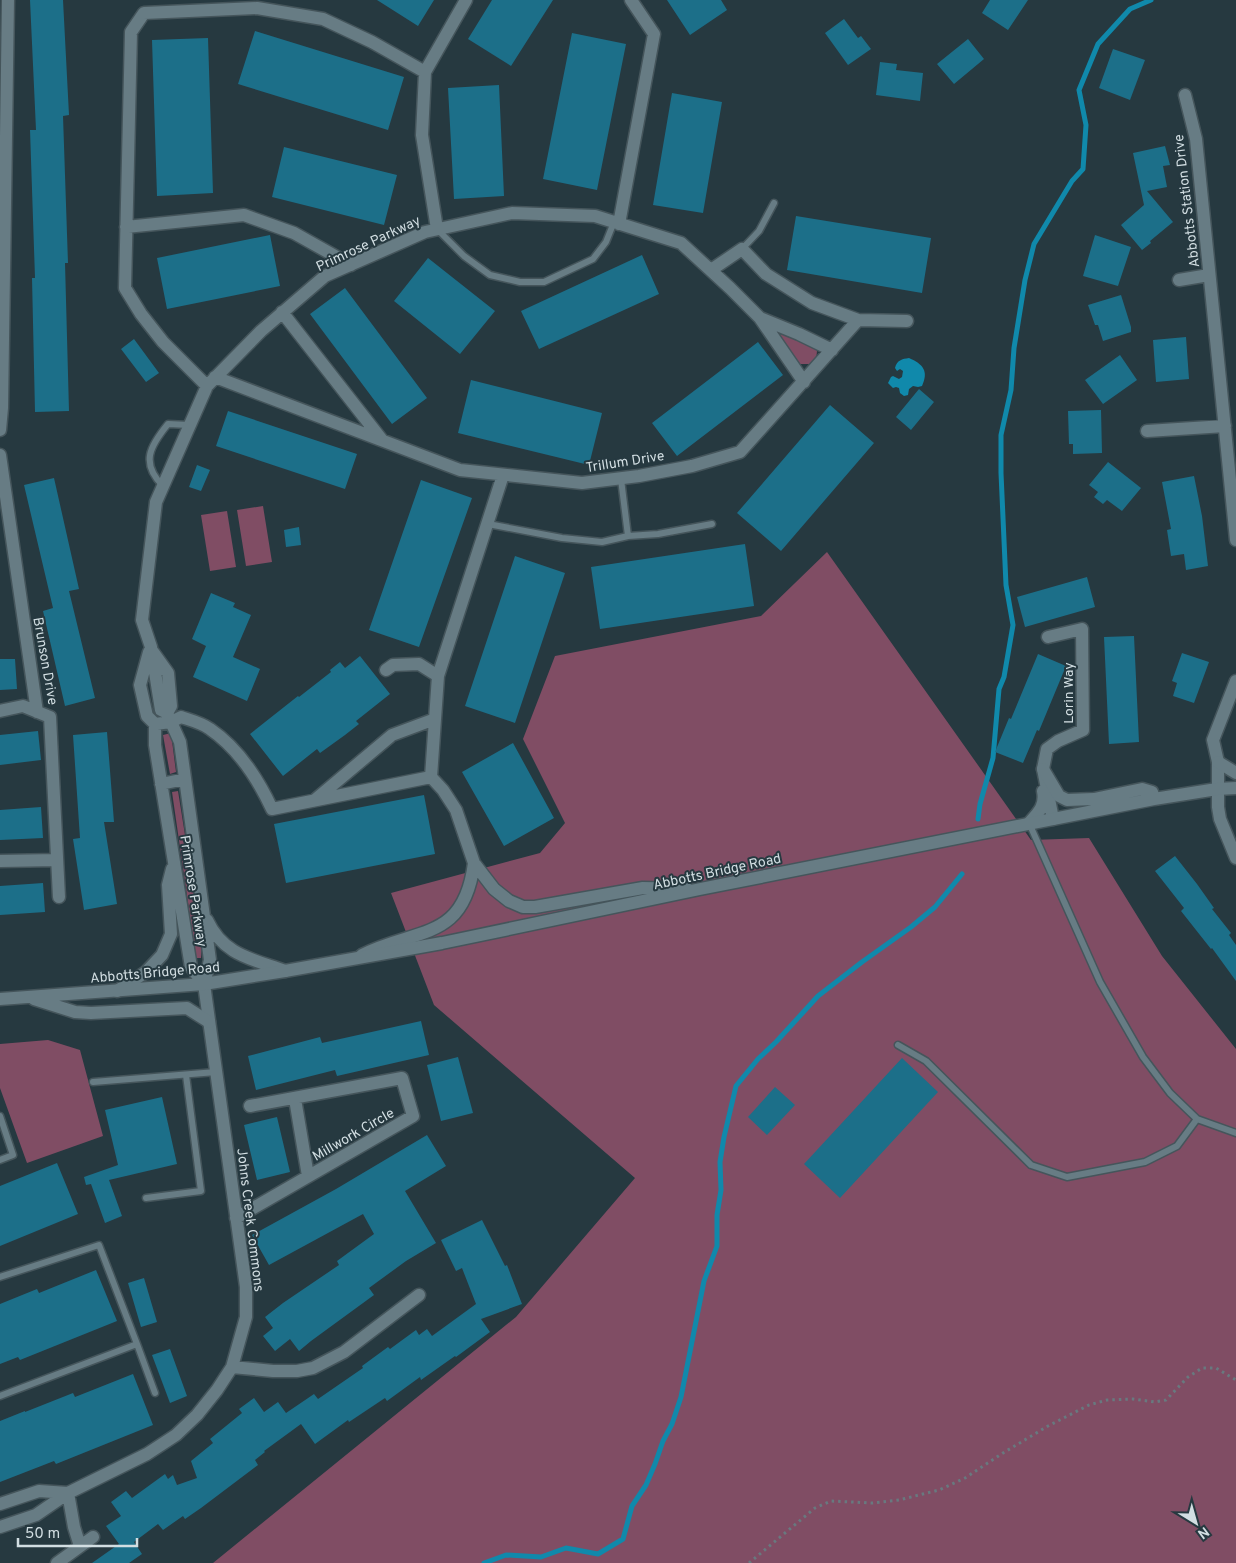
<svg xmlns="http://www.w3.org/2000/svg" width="1236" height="1563" font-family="Overpass,sans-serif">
<rect width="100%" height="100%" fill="#263940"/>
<path fill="#804d64" d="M775 327 817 349C817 356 816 360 811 364H800L775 334Z
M263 506 272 562 246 566 237 510Z
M227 511 236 567 210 571 201 515Z
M827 552 1031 840 1089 838 1162 956 1236 1049V1563H213L516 1317 635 1178 434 1005 391 893 540 853 565 823 523 739 555 656 761 616Z
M171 733 176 772 170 774 163 735Z
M178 791 202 942 201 958H196L172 792Z
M48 1040 80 1050 103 1136 27 1163 0 1088V1044Z"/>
<path fill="#1089ab" d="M909 358C923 364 929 371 922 386L918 387 913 386 909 389 908 395 904 396 900 393 899 388 896 387 893 388 888 383 891 377 893 376 899 379 902 377 903 371 900 369 897 371 895 368C897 360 902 359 909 358Z"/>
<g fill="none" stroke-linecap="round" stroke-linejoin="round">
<path stroke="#1089ab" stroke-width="5" d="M978 819 980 804 993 758 999 689 1004 677 1013 625 1006 585 1001 473V435L1011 390 1014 348 1025 280 1034 244 1072 181 1083 169 1086 125 1079 90 1098 44 1130 9 1151 0
M484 1563 506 1555 541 1557 566 1548 598 1554 623 1539 632 1506 646 1485 655 1464 663 1441 672 1424 681 1397 704 1281 717 1246V1215L721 1190 720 1162 724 1137 736 1086 758 1059 776 1042 818 996 862 962 911 927 935 907 962 874"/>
</g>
<path fill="#1c6f89" d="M30 0H63L69 115 63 116 68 263H65L69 411 35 412 32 278H35L30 130H36Z
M377 0H434L418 26Z
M492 0H553L511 66 468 39Z
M667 0H721L727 10 690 35Z
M990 0H1028L1008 30 982 13Z
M844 19 858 38 861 36 871 49 848 65 825 33Z
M255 31 404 77 388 130 238 84Z
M572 33 626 44 597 190 543 179Z
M208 38 213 193 157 196 152 40Z
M968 39 984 59 954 84 937 64Z
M1113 49 1145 60 1130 100 1099 88Z
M880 62 897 64 896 70 923 73 920 101 876 95Z
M499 85 504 196 454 199 448 88Z
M672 93 722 102 703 213 653 205Z
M1165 146 1170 165 1163 166 1167 187 1147 191 1173 222 1150 241 1151 243 1142 250 1121 225 1144 205 1133 153Z
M284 147 397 175 384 225 272 197Z
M796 216 931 238 922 293 787 270Z
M270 235 280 286 167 309 157 258Z
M1095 235 1131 247 1118 286 1083 276Z
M642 255 659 294 539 349 521 311Z
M428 258 495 311 460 354 394 301Z
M345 288 427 398 392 424 310 314Z
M1121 295 1131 327V332L1103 341 1098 325H1095L1088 305Z
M1186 337 1189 379 1156 382 1153 340Z
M134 339 159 373 146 382 121 349Z
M758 342 783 375 677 456 652 423Z
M1120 355 1137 380 1103 404 1085 380Z
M471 380 602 413 589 465 458 433Z
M919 389 934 402 911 430 896 417Z
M830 405 874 443 781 551 737 513Z
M1101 410 1102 453 1073 454V444H1069L1068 411Z
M228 411 357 454 345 489 216 446Z
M1108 462 1141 488 1122 511 1107 500 1103 504 1094 497 1098 492 1089 485Z
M197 465 210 470 201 491 189 487Z
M1194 476 1202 516 1208 566 1186 570 1184 554 1171 556 1167 530 1171 529 1162 482Z
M54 478 79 589 69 591 95 698 65 706 43 611 53 608 24 485Z
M421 480 472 498 419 647 369 630Z
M299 527 301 545 286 547 284 530Z
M745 544 754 606 600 629 591 567Z
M515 556 565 573 515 723 465 706Z
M1087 577 1095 607 1025 627 1017 597Z
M211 593 235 603 233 607 251 615 233 657 260 669 247 701 193 677 206 646 192 639Z
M1134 636 1139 742 1109 744 1104 637Z
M1182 653 1209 662 1194 703 1173 696 1177 683 1172 681Z
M1038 654 1066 666 1039 731 1037 730 1023 763 995 752 1009 718 1011 719Z
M360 656 390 694 356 721 359 724 345 735 320 753 317 749 283 776 250 734 298 696 299 697 331 672 330 670 340 662 345 668Z
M0 659H15L17 689 0 690Z
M38 731 41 760 0 765V735Z
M107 732 114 822H104L117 904 84 910 73 839 80 838 73 735Z
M513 743 554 818 504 846 462 772Z
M424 795 435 854 286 883 274 824Z
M41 807 43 838 0 840V810Z
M1175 856 1197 884 1214 908 1212 909 1231 933 1229 935 1236 945V981L1212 948 1211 949 1181 911 1184 908 1155 871Z
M43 883 45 912 0 915V886Z
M421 1021 429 1055 337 1076 335 1070 256 1090 248 1056 320 1037 322 1043Z
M458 1057 473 1113 441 1121 427 1065Z
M902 1058 938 1092 840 1198 804 1164Z
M775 1087 795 1105 767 1135 748 1117Z
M162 1097 177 1164 109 1180 122 1216 105 1223 91 1184 86 1185 84 1177 118 1165 105 1110Z
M277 1117 290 1172 257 1180 244 1125Z
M427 1135 446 1166 405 1191 436 1243 406 1261 369 1288 374 1295 311 1341 299 1351 290 1339 275 1351 263 1336 273 1328 265 1317 283 1303 339 1265 337 1261 374 1234 363 1214 269 1265 252 1235 336 1189Z
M57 1163 78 1214 0 1246V1186Z
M482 1220 505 1266 507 1265 522 1304 481 1319 490 1332 456 1357 455 1356 421 1380 420 1377 387 1401 385 1398 349 1422 348 1420 315 1444 301 1424 264 1451 265 1452 255 1460 258 1465 201 1508 185 1519 183 1516 163 1530 158 1524 134 1542 142 1554 129 1563H92L119 1544 106 1526 121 1516 111 1502 126 1491 132 1498 165 1474 168 1479 173 1475 177 1485 197 1478 191 1461 213 1443 210 1439 242 1413 239 1409 254 1398 264 1412 278 1402 286 1413 314 1394 318 1399 363 1368 362 1366 388 1347 390 1349 416 1330 419 1335 427 1329 432 1336 476 1304 462 1268 456 1271 441 1240Z
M96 1270 117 1321 20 1360 18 1357 0 1364V1304L37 1289 39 1293Z
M144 1278 157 1322 141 1327 128 1283Z
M170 1349 187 1396 170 1403 152 1355Z
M133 1374 153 1425 56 1464 54 1461 0 1482V1421L25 1411V1412L73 1393 75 1397Z"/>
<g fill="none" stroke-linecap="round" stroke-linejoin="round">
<defs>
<path id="lane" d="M438 230 464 256 490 275 520 282H544L593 259 606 242 614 222
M742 249 759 231 774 203
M163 486C140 463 150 446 168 424L189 425
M488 524 562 538 602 542 628 536 621 479
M628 536 658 534 712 524
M1029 823 1100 982 1143 1057 1170 1093 1197 1119 1236 1133
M898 1045 926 1061 1031 1165 1067 1177 1145 1162 1177 1146 1197 1119
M93 1082 216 1072
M0 1116 13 1155 0 1160
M146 1198 201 1191 186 1075
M0 1277 99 1245 137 1344 0 1396
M137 1344 155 1393"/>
<path id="street" d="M425 72 466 0
M1185 95 1196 139 1236 540
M619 224 654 34 631 0
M126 227 244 215 294 233 351 265
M711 270 742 249 766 274 812 303 858 320
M1179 280 1209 275
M282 312 382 440
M760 318 799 334 832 350
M215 377 460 470 582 483 639 476 692 466 740 452 858 320 907 321
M207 386 163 342 141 314 125 288 131 32 144 13 257 8 323 19 372 42 425 72 422 135 437 229
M0 430 2 408 8 0
M1147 431 1225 426
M0 455 37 712
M1048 637 1082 629 1083 730 1058 741 1047 749 1043 769 1053 819
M149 652 140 685 147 716 155 724V745L191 967 204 984
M153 652 168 673 171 706 167 713
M386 670 393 665 419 664 438 676
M1236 681 1213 740 1218 762V807L1220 819 1236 858
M0 711 23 706 50 717 59 897
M155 724 171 722 181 717C190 720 202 723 210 729 238 748 258 779 272 809L431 777 443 790 456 810 474 863 494 889 509 901 523 907H535L643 888 687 889
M431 777 438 676 503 475
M161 784 185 779
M316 799 392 735 435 719
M1029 823C1038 813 1046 806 1043 791
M0 861 57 860
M207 920C223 955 252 959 285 971
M362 955C417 927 464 942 474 863
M117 991 146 972 162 955 171 934 168 885 172 869
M295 1099 308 1176
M236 1218 413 1116 402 1078 250 1106
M232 1367 273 1371H297L313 1368 344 1352 419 1295
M68 1493 74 1527 80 1546
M0 1504 39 1491 68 1493
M0 1527 36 1515 68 1493 147 1454 176 1435 197 1415 217 1390 232 1367 246 1317V1287L204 984 210 960 180 742 167 713 161 710 151 647 142 620 156 502 207 386 261 331 325 276 425 232 512 213 595 216 681 243 730 288 760 318 804 382
M57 1563 93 1537"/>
<path id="secondary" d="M1218 762 1236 773
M1043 769 1059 796 1067 800 1094 799 1142 789 1152 792 1154 799
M0 999 204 984 285 971 442 943 700 889 1154 799 1217 789 1236 788
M34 999 75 1012 91 1013 187 1008 209 1022"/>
</defs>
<use href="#lane" stroke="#45555b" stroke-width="9"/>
<use href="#street" stroke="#45555b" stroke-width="15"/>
<use href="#secondary" stroke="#45555b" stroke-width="15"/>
<path stroke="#68797f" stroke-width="3" stroke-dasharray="2.5 4" stroke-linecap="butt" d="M749 1563 815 1508 831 1501 873 1503 899 1500 939 1490 965 1478 1003 1453 1048 1426 1089 1405 1107 1400 1133 1399 1155 1402 1166 1400 1188 1377 1202 1368H1216L1236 1380"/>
<use href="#lane" stroke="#677c84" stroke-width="6"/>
<use href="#street" stroke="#677c84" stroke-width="12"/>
<use href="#secondary" stroke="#677c84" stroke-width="12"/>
</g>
<g text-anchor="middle" stroke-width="4" stroke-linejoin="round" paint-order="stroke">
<g font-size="14" fill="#d2dee2" stroke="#263940">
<text transform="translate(1186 201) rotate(-97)" y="5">Abbotts Station Drive</text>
<text transform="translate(368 243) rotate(-25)" y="5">Primrose Parkway</text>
<text transform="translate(625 461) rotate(-9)" y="5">Trillum Drive</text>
<text transform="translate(46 661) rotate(80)" y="5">Brunson Drive</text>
<text transform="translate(1068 693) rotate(-90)" y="5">Lorin Way</text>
<text transform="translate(717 871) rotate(-12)" y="5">Abbotts Bridge Road</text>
<text transform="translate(194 891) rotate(81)" y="5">Primrose Parkway</text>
<text transform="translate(155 972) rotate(-5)" y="5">Abbotts Bridge Road</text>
<text transform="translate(353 1134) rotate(-30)" y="5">Millwork Circle</text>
<text transform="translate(251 1220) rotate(83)" y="5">Johns Creek Commons</text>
</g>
</g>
<g transform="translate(1196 1523) rotate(143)" stroke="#263940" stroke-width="4" paint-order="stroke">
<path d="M0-4L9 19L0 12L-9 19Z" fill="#d2dee2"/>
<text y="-8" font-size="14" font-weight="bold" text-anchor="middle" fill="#d2dee2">N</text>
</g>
<path d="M18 1538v8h119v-8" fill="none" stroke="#d2dee2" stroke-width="2.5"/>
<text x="25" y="1538" font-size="15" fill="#d2dee2" stroke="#263940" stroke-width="4" paint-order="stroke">50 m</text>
</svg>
